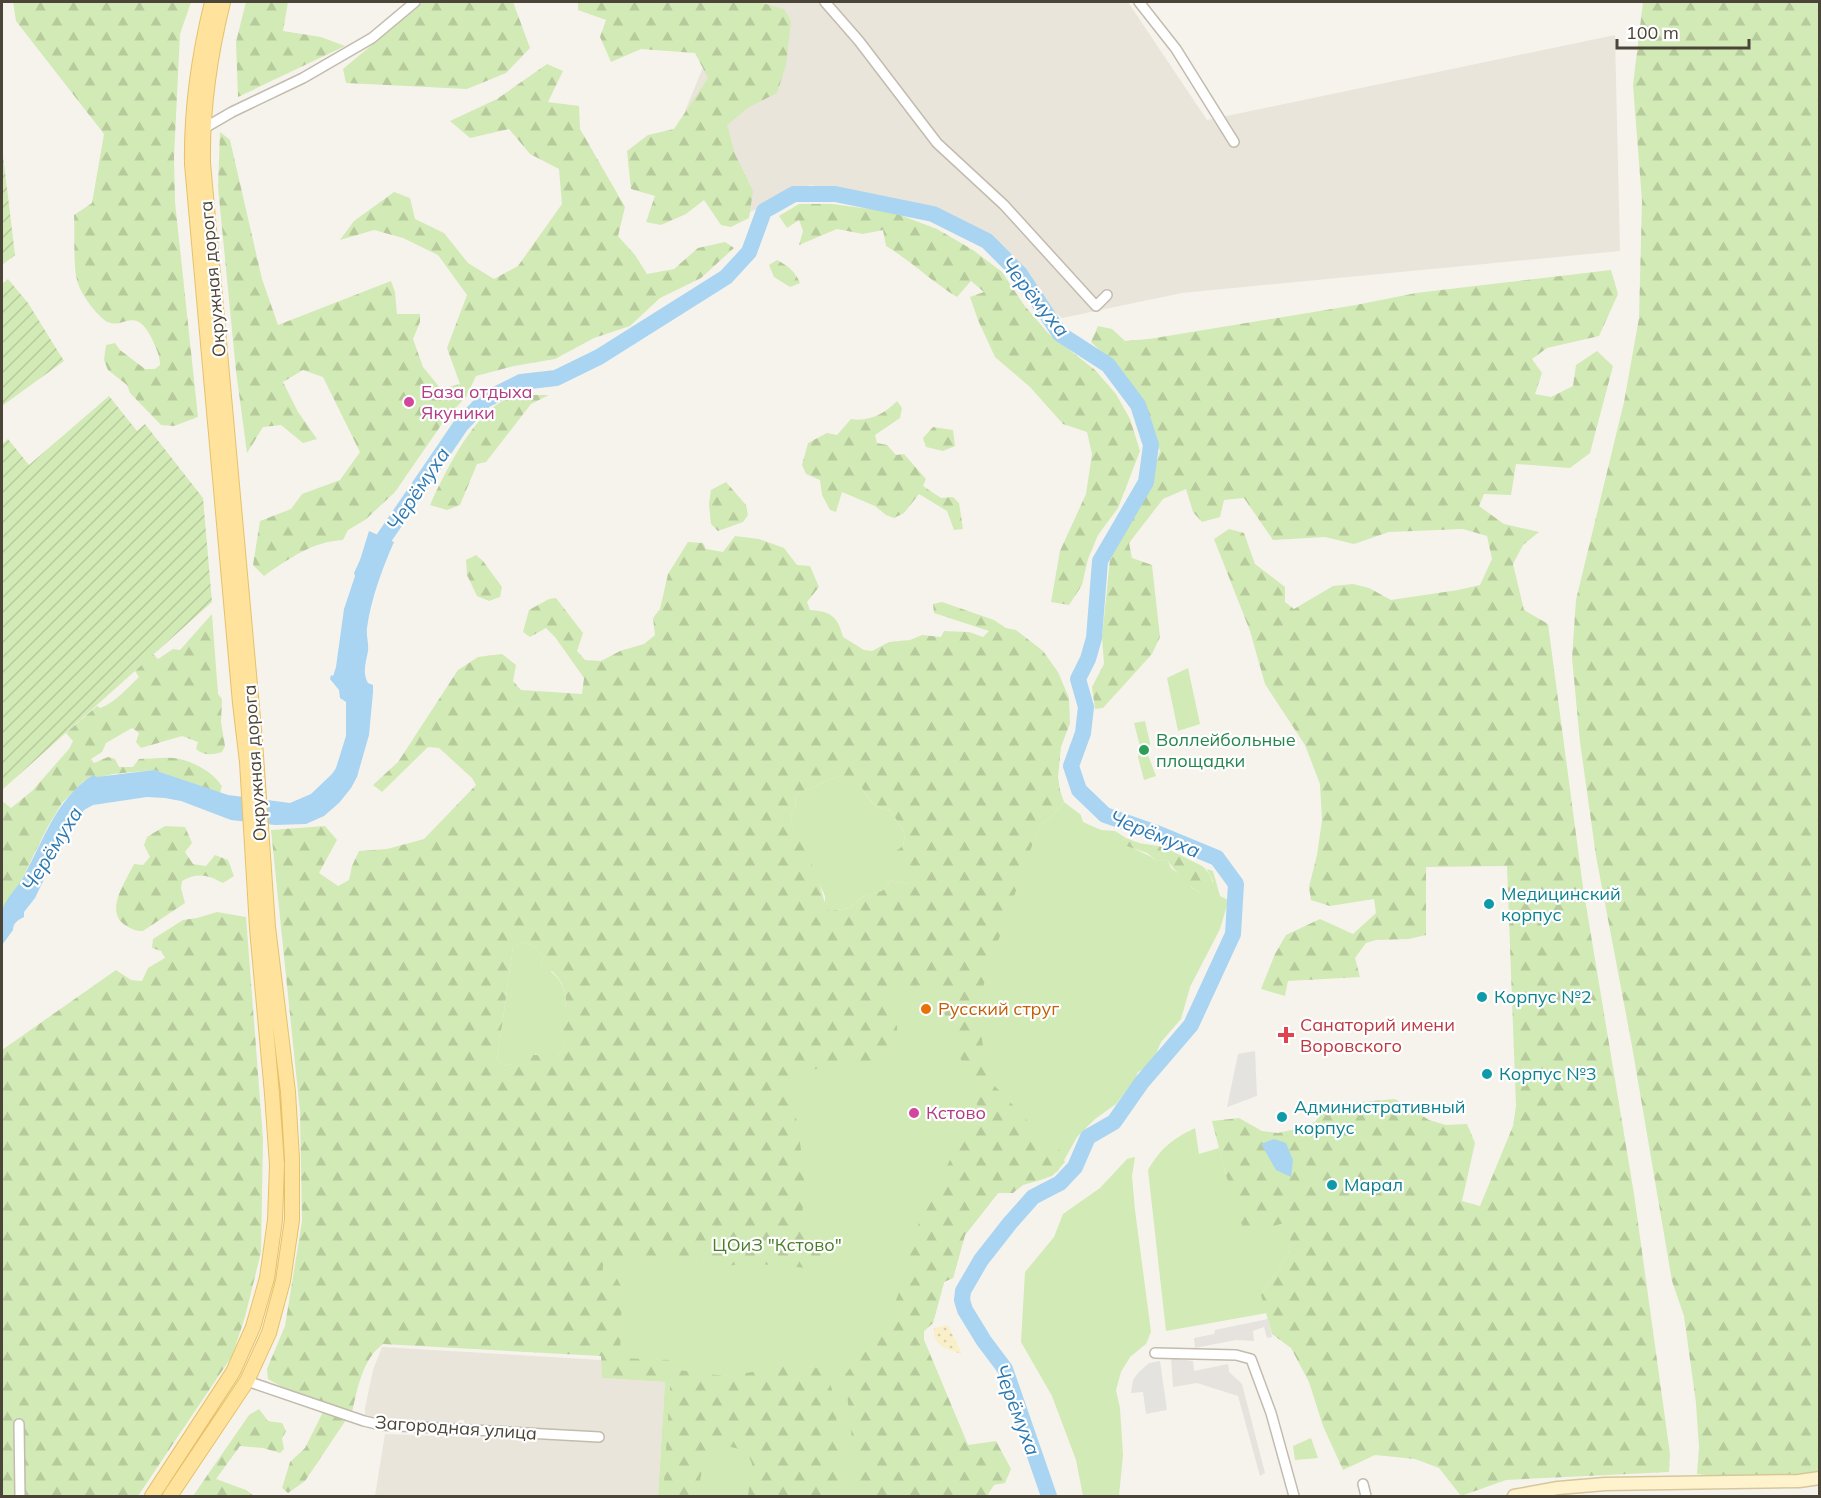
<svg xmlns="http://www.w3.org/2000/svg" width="1821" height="1498" font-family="Mulish,sans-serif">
<defs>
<pattern id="forest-firs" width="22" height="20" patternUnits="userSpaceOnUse" patternTransform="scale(1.5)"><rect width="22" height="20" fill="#d2eab5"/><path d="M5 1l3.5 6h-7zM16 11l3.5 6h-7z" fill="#b6ca9c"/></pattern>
<pattern id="sand-dots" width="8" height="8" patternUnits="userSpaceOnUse" patternTransform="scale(1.5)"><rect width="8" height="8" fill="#f9efc9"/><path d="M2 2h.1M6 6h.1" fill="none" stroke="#d7cead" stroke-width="1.8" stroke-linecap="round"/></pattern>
<pattern id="garden-furrows" width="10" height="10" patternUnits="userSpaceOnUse" patternTransform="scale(1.5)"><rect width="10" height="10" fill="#d2eab5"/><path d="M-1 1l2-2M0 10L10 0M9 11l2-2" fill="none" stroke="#b6ca9c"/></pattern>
</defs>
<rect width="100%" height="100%" fill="#f6f3ec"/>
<path fill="#eae5da" d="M730 2H1128L1207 120 1615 35 1620 251 1182 293 1062 318 985 248 914 208 810 185 730 221 685 111Z
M382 1347 602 1360V1378L665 1382 658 1496H375L385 1434 599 1442 600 1433 464 1426V1420H459L455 1425 383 1422 369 1419 365 1414V1408L373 1370Z"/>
<path fill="#e6e2dd" d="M1268 1319 1272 1337 1267 1338 1264 1327 1253 1331 1254 1341 1236 1340 1195 1348 1194 1338 1214 1334 1215 1330Z
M1171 1358 1193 1361 1194 1371 1228 1364 1229 1372 1242 1384 1265 1473 1260 1476 1238 1396 1197 1383 1173 1387Z"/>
<path fill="#d2eab5" d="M1188 668 1200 724 1178 731 1167 678Z
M1145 721 1150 743 1148 755 1156 776 1144 780 1138 757 1140 746 1134 723Z
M838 776 854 777C868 794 867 806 891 811L905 834 903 846 916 868V876L908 884 892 880 882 891 862 897 850 908 829 911 825 905V896L791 821 792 813 796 807 795 795Z
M1064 802 1081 815 1083 822 1101 830 1115 831 1126 838 1123 840C1134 852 1145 851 1157 861L1167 859 1171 868 1188 881 1192 888 1199 892 1209 890 1213 881 1207 869 1213 871 1220 896 1228 900V902L1220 929 1190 987 1181 1019 1161 1042 1151 1065 1138 1072 1134 1081 1116 1104 1095 1119 1077 1137 1058 1171 1044 1179 1023 1185 1013 1193H998L965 1235 953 1278 944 1282 933 1323 924 1331V1340L989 1496H658L665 1382 602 1378V1353L581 1234 640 1144 1009 908 1039 826 1051 817Z
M523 942 537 948 543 956 541 964C582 991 558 1010 564 1048L558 1056 544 1058 535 1054 505 1066 497 1061 513 947Z
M1195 1128 1199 1154 1219 1148 1226 1175 1294 1220 1288 1255 1261 1295 1267 1313 1166 1331 1148 1170C1162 1147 1171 1140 1195 1128Z
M1135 1157 1132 1176 1135 1210 1151 1332 1146 1344 1130 1357 1121 1372 1116 1390 1120 1408 1123 1455 1119 1496H1083L1076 1460 1052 1396 1021 1342 1025 1272 1054 1237 1063 1214 1100 1188 1127 1159Z
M1311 1438 1318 1458 1295 1460 1293 1446Z"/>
<path fill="url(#forest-firs)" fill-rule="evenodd" d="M13 2H191L180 34 174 157 175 202 198 417 174 426 161 425 130 393 127 385 108 370 104 360 106 345 115 343 120 350 145 369H155L160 365C160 355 156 348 152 339 134 301 121 335 103 319 93 310 80 293 77 280 73 264 75 233 74 215L92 203 104 134 16 21Z
M246 2H288L283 31 321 37 345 46 238 97 236 42Z
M423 2H513L530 48 506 73 467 89 346 83 343 69Z
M578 2H758L784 9 791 21 786 65 777 93 749 107 727 125 735 154 753 191 749 218 731 227 721 225 704 200 686 214 661 225 646 222 655 196 631 189 627 151 648 135 674 129 708 78 695 53 641 49 611 62 600 37 606 20 578 10Z
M1643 2H1819L1820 1471C1780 1481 1737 1479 1697 1474L1699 1447 1696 1403 1684 1316 1672 1281 1632 1046 1596 856 1580 742 1572 658 1576 600 1624 402 1639 318 1642 201 1633 85Z
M547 64 563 71 548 102 579 106 580 129 625 207 618 236 635 255 647 274 674 269 698 248 725 242 734 248 701 278 660 298 630 326 594 338 555 359 514 366 476 376 466 397 446 418 395 492 365 520 348 530 343 540C314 541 288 559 264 576L253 565 260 521 291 509 302 494 340 480 360 452 323 377 303 370 283 382 298 412 317 439 303 443 281 425 263 427 247 453 236 371 218 187 220 132 230 140 262 279 278 325 391 281 395 292 397 314H420V322L413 339 423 367 441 389 460 384 447 348 467 295 438 255 403 238 374 230 340 240 354 221 394 192 410 198 415 219 444 233 468 263 494 279 518 266 562 204 559 169 530 154 509 129 470 138 450 121 497 99Z
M799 204H832L892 212 937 229 973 250 1002 272 1024 305 1048 333 1095 370 1116 394 1130 419 1140 451 1118 508 1098 535 1088 559 1082 585 1069 605 1051 602 1060 551 1086 494 1092 454 1087 432 1063 424 1030 387 995 357 978 320 970 297 984 292 971 281 957 297C931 281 911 261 886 246L883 230 863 234 837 229 799 245 803 231 799 220 787 228 779 216Z
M777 260C788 266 795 271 800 283L790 287 774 277 769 265Z
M1611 270 1618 294 1599 336 1547 348 1532 359 1542 373 1535 394 1551 397 1573 386 1576 365 1597 351 1613 366 1590 453 1570 468 1516 464 1511 495 1484 494 1479 506 1504 524 1539 532 1523 545 1513 564 1524 610 1548 624 1583 887 1634 1194 1670 1454 1669 1472 1506 1480 1461 1496 1439 1468 1415 1459 1375 1455 1343 1470 1323 1426 1309 1382 1291 1348 1272 1334 1261 1295 1288 1255 1293 1220 1245 1235 1226 1175 1212 1121 1239 1118 1262 1131 1278 1133 1296 1129 1315 1122 1328 1105 1395 1099 1429 1120 1446 1125 1467 1124 1475 1143 1462 1201 1480 1206 1513 1126 1516 1106 1507 866 1426 867V935L1409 939 1376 940 1366 943 1355 958 1360 977 1288 981 1285 996 1261 989 1275 954 1286 935 1320 919 1353 934 1376 913 1374 899 1330 906 1311 900 1309 887 1317 855 1322 820 1320 784 1305 745 1265 684 1250 631 1214 539 1229 529 1244 533 1255 564 1285 587V602L1294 609 1333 586 1353 584 1369 588 1391 600 1458 590 1480 585 1492 559 1487 536 1463 529 1389 532 1354 544 1325 537 1273 540 1244 498 1224 500 1220 517 1202 522 1193 512 1186 489 1163 499 1129 543 1132 558 1152 565 1160 637 1152 654 1103 708 1095 709 1092 687 1104 664 1102 637 1110 559 1116 542 1148 489 1160 451 1151 424 1139 406 1126 381 1107 357 1091 342 1098 326 1112 329 1125 341 1149 339 1356 305 1416 293Z
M527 395H549L531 404 486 462 477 464 460 505 447 510 430 505C444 474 471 419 501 402 508 398 519 397 527 395Z
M897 401 902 408 900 418 875 435 877 443 887 445 896 455 904 454 926 479 923 486 941 498 953 497 959 503 963 529 954 530 947 511 919 494 904 513 894 518 886 515 875 506 842 492 836 512 830 510 822 495 820 480 806 474 802 465 808 443 827 433 837 435 851 419C868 422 885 414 897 401Z
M933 427 953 430 955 446 943 451 926 447 923 438Z
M726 482 746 505 748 515 743 522 718 531 711 524 709 504 711 490Z
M735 536 759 539 784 548 797 565 810 566 819 587 807 602 810 610C831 611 838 617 843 637L864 650 872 651 889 642 910 640 922 635 941 637 944 631 969 632 983 637 989 631 934 613 933 604 942 602 994 620 1006 628 1016 630 1043 651 1058 672 1069 698 1070 723 1061 747 1058 777 1060 790 1064 802 1051 817 1039 826 985 978 981 1005V1032L986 1068 990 1081 1043 1137 1061 1151 1065 1162 1052 1176 1023 1184 1013 1193H998L965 1235 953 1278 944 1282 933 1323 924 1331V1340L968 1445 996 1441 1011 1469 1005 1483 994 1485 987 1496H858L845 1375 891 1313 898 1295 918 1225 977 1105 945 1015 942 993 894 987 890 993 891 1021 897 1026 898 1051 890 1062 796 1071 791 1076C793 1110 802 1144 804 1178 804 1190 802 1203 803 1216 805 1233 829 1249 817 1266L808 1268 746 1263 727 1266 707 1264 690 1259 603 1261V1271L616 1277 622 1288 620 1358 669 1360 668 1379 602 1375 601 1356 383 1344C362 1360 358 1387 352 1412L282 1387 268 1379 267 1369 285 1326 302 1221 300 1112 271 830 325 826 337 840 319 873 338 886 349 880 352 866 359 851 387 849 424 839 476 785 472 778 439 748 428 747 382 792 373 785 398 762 458 670 478 657 502 654 516 665 513 681 521 690 582 694 584 678 555 637 546 628 530 637 523 632 529 610 549 599 556 598 583 633 577 651 585 660 601 661 620 651 644 644 655 635 653 618 660 609 668 574 688 542 703 543 706 549 723 552ZM838 776 854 778C869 794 867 806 891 811L905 834 903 846 896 851 908 864 916 868V875L908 884 892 880 882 891 862 897 850 908 829 911C823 902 822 889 818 879 810 859 800 840 791 821L792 813 796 807 795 795ZM523 942 537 948 543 956 541 964 544 971H552C572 991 565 1004 562 1029 561 1035 563 1042 564 1048L558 1056C543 1058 531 1053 516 1052L511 1064 505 1066 497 1061 513 947Z
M476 555 483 561 502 587 500 597 489 601 477 596 467 575 466 560Z
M212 614 218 694 222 699 221 722 225 746 222 752C212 755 204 756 196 749L198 742 182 736 141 748 136 742 139 733 132 728 106 743 102 752 91 759 94 763 108 757 115 759 119 767H133L139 759C150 759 162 757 173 758 191 760 212 771 222 786L220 793 154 770 113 774 84 781 62 803 47 828 21 881 2 910V801L11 808 32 791 69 749 73 741 66 733 97 706 100 708C116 702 127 688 139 677L135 671 153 654 158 659 173 649 180 650Z
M165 826 185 827 192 843 185 852 193 864 206 866 215 855 228 860 234 876 223 883C208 875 198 872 182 881L181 888 185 903 143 931C135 931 132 929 125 925 104 911 126 881 134 864L143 865 150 857 144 845 147 837Z
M1126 838 1139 843 1164 847 1202 866C1212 873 1220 893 1200 892 1193 891 1170 866 1167 859L1157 861 1147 853 1124 845 1123 840Z
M217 912 246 917 263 1139 261 1252 245 1317 232 1356 138 1496H2V1050L116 970 131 980 142 981 148 968 165 958 161 951 152 948 153 939 183 920 197 918Z
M769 1364 812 1366 819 1369 824 1380 830 1384 834 1395 844 1496H748L752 1464 747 1451 715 1443 706 1450 697 1496H663L671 1373 674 1370C697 1371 717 1376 740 1378L745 1373 760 1371Z
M259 1409 268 1421 282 1423 286 1431 282 1439 284 1449 280 1453 263 1448 240 1446 216 1479 246 1490 254 1496H193L249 1415Z
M323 1412 346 1420 305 1481 288 1493 282 1488 290 1462 305 1448Z"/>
<path fill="url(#sand-dots)" d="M948 1325 962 1354C948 1349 932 1347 934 1328Z"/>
<path fill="url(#garden-furrows)" d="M2 147 15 255 2 265Z
M8 279 28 303 64 361 2 406V284Z
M109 396 137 431 145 424 203 498 212 602 2 790V444L8 439 29 465Z"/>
<path fill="#e5e3e0" d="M1255 1051 1257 1096 1227 1107 1238 1054Z
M1160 1361 1167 1410 1146 1414 1143 1392 1131 1393 1133 1380 1138 1373 1149 1363Z"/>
<path fill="#a9d4f2" d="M369 531 394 542C382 569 371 599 367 628 366 636 369 644 368 651 366 662 362 673 368 683L373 685V692L369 735 357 777 351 788 339 803 324 816 306 824 275 825 231 820 181 801 165 798 147 797 93 805 84 810 78 821 69 829 51 860 47 873 35 898 24 912V917C18 920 13 923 13 930L2 945C2 934 0 918 3 908 7 898 15 890 21 881 43 844 54 800 93 775L97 777 154 770 228 795 290 803 311 794 332 774 336 768 346 736V702L340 698 339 690 330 679 331 675 333 676 336 667 344 609 355 576 354 573 360 560Z
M1274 1139 1286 1143 1293 1160 1291 1177 1276 1170 1261 1144Z"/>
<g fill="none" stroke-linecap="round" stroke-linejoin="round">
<path stroke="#a9d4f2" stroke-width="16" d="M374 558 384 538 461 425 485 400 521 382 556 378 599 357 726 277 749 252 764 211 794 194H835L933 214 987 241 1020 274 1060 334 1108 365 1138 405 1151 445 1146 482 1100 561 1094 638 1088 659 1078 679 1086 707 1083 733 1071 766 1079 790 1105 815 1154 832 1217 858 1236 884 1233 934 1191 1025 1142 1082 1114 1122 1088 1137 1075 1167 1060 1183 1033 1197 1010 1223 981 1260 963 1291 962 1300 965 1310 984 1341 1005 1369 1049 1496"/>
<defs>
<path id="street" d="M825 2 859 41 937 143 1004 205 1096 306 1107 295
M1139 2 1176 49 1234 142
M201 130 232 112 303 78 372 38 415 2
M1155 1353 1236 1355 1251 1359 1271 1413 1294 1496
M247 1381 364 1421 381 1425 599 1437
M19 1424 20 1496
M1363 1484 1366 1496"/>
<path id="secondary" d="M1514 1496 1558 1488 1605 1484 1799 1481 1820 1478"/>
<path id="primary" d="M152 1496 233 1372 253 1327 267 1278 275 1220 277 1165 272 1094 257 928 247 762 240 703 192 164C191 108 199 55 212 2
M170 1496 247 1381 269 1333 283 1281 292 1220V1159L288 1092 268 927 255 741 203 163C202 108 210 55 223 2"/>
</defs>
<use href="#street" stroke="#c2bbae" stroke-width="12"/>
<use href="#secondary" stroke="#d6c79b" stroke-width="15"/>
<use href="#primary" stroke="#e6c16a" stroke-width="16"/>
<use href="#street" stroke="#fff" stroke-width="9"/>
<use href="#secondary" stroke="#fff3cd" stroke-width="12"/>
<use href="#primary" stroke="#ffe39c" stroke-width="14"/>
</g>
<g fill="#d1479c" stroke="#fff" stroke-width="2">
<circle cx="409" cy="402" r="6"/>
<circle cx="914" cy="1113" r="6"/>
</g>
<circle fill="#2e9e5b" stroke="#fff" stroke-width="2" cx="1144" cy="750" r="6"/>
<g fill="#0f9aa8" stroke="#fff" stroke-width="2">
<circle cx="1489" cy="904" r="6"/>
<circle cx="1482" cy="997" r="6"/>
<circle cx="1487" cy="1074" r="6"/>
<circle cx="1282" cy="1117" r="6"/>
<circle cx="1332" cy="1185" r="6"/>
</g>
<circle fill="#e8710a" stroke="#fff" stroke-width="2" cx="926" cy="1009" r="6"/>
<path fill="#e0444e" stroke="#fff" stroke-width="2" d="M1283 1026h6v6h6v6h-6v6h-6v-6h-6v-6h6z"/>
<g text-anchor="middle" stroke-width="4.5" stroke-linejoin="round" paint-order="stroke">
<g font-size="18" fill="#4b4439" stroke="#fff">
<text transform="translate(213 279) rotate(-95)" y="6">Окружная дорога</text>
<text transform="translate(255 763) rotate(-94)" y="6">Окружная дорога</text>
<text transform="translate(456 1428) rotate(4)" y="6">Загородная улица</text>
</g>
<g font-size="18" fill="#b23c85" stroke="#fff" text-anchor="start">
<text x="421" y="398">База отдыха<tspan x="421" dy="21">Якуники</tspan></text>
<text x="926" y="1119">Кстово</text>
</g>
<g font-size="18" fill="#27864d" stroke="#fff" text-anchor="start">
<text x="1156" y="746">Воллейбольные<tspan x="1156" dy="21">площадки</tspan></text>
</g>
<g font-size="18" fill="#0d838f" stroke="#fff" text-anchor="start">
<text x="1501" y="900">Медицинский<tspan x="1501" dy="21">корпус</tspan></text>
<text x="1494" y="1003">Корпус №2</text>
<text x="1499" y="1080">Корпус №3</text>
<text x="1294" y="1113">Административный<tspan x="1294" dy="21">корпус</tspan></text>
<text x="1344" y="1191">Марал</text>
</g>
<g font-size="18" fill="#c56008" stroke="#fff" text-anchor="start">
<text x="938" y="1015">Русский струг</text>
</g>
<g font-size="18" fill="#be3a42" stroke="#fff" text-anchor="start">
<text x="1300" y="1031">Санаторий имени<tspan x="1300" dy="21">Воровского</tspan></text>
</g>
<g font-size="18" fill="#4a7f2a" stroke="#fff">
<text x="777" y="1251">ЦОиЗ "Кстово"</text>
</g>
<g font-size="20" font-style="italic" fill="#2e7ab2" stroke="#fff">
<text transform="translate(1035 297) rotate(51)" y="7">Черёмуха</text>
<text transform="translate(418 489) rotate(-56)" y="7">Черёмуха</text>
<text transform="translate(1155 834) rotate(22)" y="7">Черёмуха</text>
<text transform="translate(52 849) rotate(-58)" y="7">Черёмуха</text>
<text transform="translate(1017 1410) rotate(69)" y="7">Черёмуха</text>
</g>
</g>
<rect width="1821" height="1498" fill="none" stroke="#4b4439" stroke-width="6"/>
<path d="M1617 39v9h132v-9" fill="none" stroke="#4b4439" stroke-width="3"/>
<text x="1626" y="39" font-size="18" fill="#4b4439" stroke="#ffffff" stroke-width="4.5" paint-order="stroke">100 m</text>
</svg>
